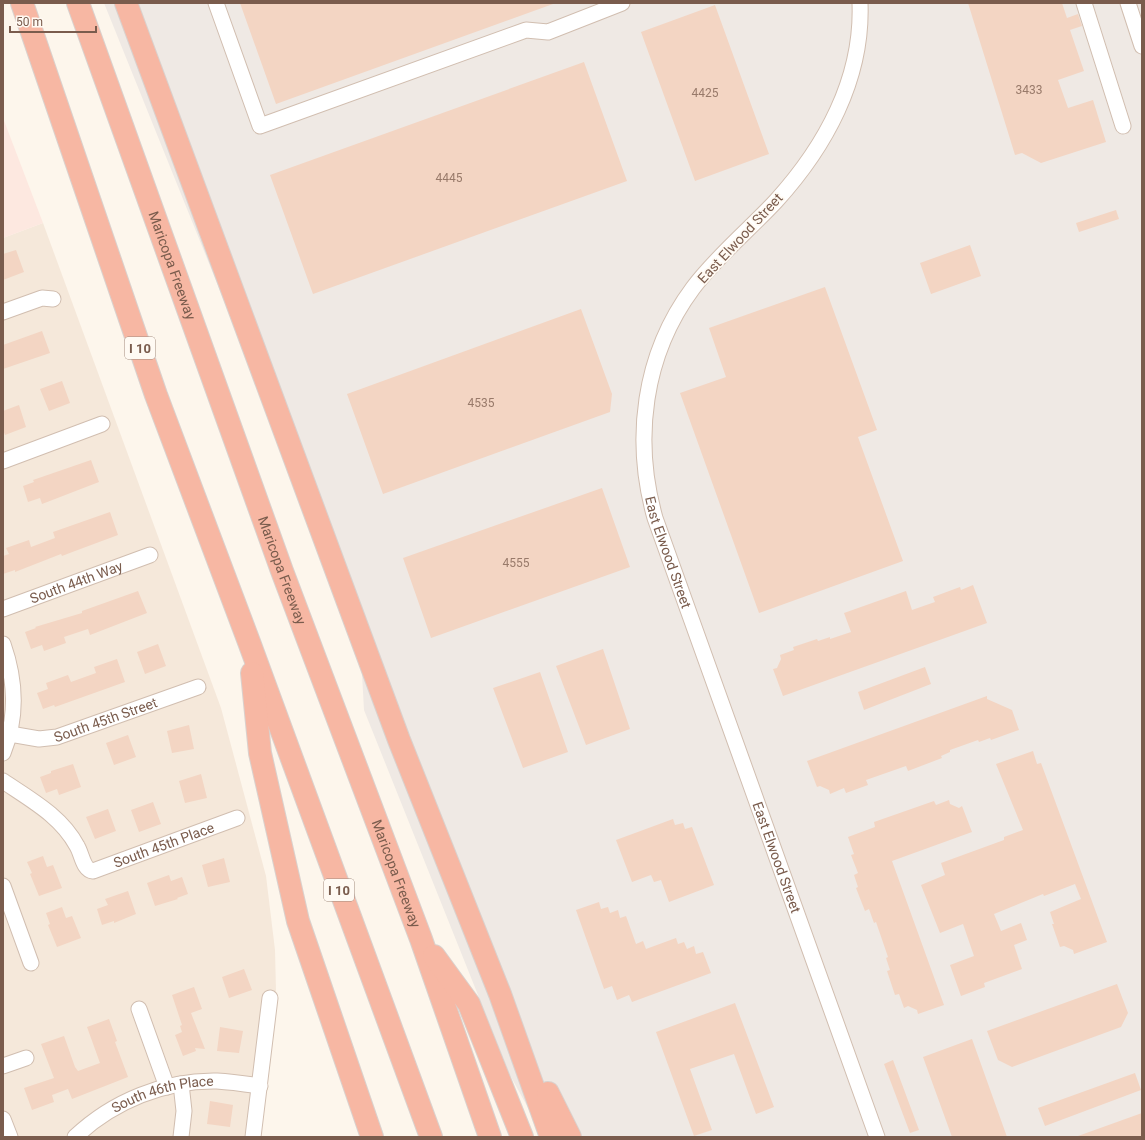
<svg xmlns="http://www.w3.org/2000/svg" width="1145" height="1140" font-family="Roboto,sans-serif">
<rect width="100%" height="100%" fill="#fdf6ec"/>
<path fill="#f5e8da" d="M43 223 221 708 266 876 275 950 276 991 260 1137H3V238Z"/>
<path fill="#fde8e0" d="M3 118 43 223 3 238Z"/>
<path fill="#efe9e4" d="M104 3H1142V1137H544L510 1075 364 710 360 638Z"/>
<path fill="#f3d5c3" d="M240 3H553V4L276 104Z
M968 3H1062L1067 18 1078 14 1082 26 1070 30 1084 71 1058 80 1068 108 1093 100 1106 142 1041 163 1022 153 1015 155Z
M715 5 769 154 695 181 641 32Z
M584 62 627 181 313 294 270 175Z
M1116 210 1119 219 1079 232 1076 223Z
M970 245 981 276 931 294 920 263Z
M16 250 24 272 3 280V254Z
M825 287 877 430 858 437 903 561 759 613 680 393 726 377 709 328Z
M581 309 612 394 610 412 383 494 347 394Z
M42 331 50 353 3 369V345Z
M62 381 70 403 49 411 40 389Z
M19 405 26 427 5 435 3 430V411Z
M91 460 99 482 42 504 40 498 28 502 23 486 34 482 33 480Z
M602 488 630 567 431 638 403 558Z
M110 512 118 535 75 551 62 556 61 554 15 572V570L3 574V556L9 554 6 548 29 540 31 547 55 538 53 532Z
M973 585 987 623 783 696 773 669 777 668 781 659 780 655 794 650 793 647 817 639 818 641 830 637V639L851 632 844 613 906 591 912 610 935 602 933 597 960 587 961 590Z
M138 591 147 613 90 635 88 629 64 637 66 643 44 651 42 645 31 649 25 632 36 628 35 627 82 613V611Z
M158 644 166 666 145 674 137 652Z
M603 649 630 729 586 745 556 666Z
M117 659 125 682 55 707 54 705 43 709 37 693 48 689 46 683 68 675 71 682 96 673 94 667Z
M925 667 931 684 864 710 858 692Z
M540 672 568 752 523 768 493 688Z
M987 696V699L1012 710 1019 730 991 740 990 738 979 742 978 740 950 750V752L941 756 942 758 908 771 906 766 866 780 868 785 846 793 844 788 830 794 829 790 820 786 817 787 807 761Z
M189 725 194 749 172 753 167 731Z
M128 735 136 757 114 765 106 743Z
M1033 751 1037 764 1041 763 1107 942 1074 954 1073 950 1064 946 1060 947 1052 924H1054L1050 912 1081 899 1075 884 1044 896 1043 894 994 914 1001 931 1021 923 1027 940 1014 945 1022 969 984 983 985 987 961 996 950 965 974 956 963 924 940 933 921 885 945 875 941 863 1004 840V837L1023 830 996 764Z
M73 764 81 787 59 795 57 789 46 793 40 777 51 773V771Z
M201 774 207 798 185 803 179 781Z
M949 800 950 804 959 808 962 806 972 832 892 861 944 1005 918 1014 917 1010 908 1006 904 1008 899 994 895 995 887 971 890 970 886 958 888 957 876 922 874 923 869 909 865 911 856 888 858 887 854 875 858 873 851 855 854 854 848 837 875 827 874 822 934 801 936 805Z
M153 802 161 824 139 832 131 810Z
M108 809 116 831 95 839 86 817Z
M673 819 675 825 683 823 685 829 692 827 714 885 669 902 661 880 654 882 651 875 632 882 616 840Z
M43 856 47 867 53 865 62 888 39 896 30 874 32 873 27 862Z
M224 858 230 882 208 887 202 865Z
M169 875 171 881 182 877 188 894 177 898 178 899 155 906 147 883Z
M128 891 136 914 114 923V921L102 925 97 909 108 905 105 899Z
M599 902 601 909 608 907 610 913 618 910 620 918 626 916 636 944 643 941 646 949 676 938 678 944 684 942 687 949 694 946 696 954 703 952 711 973 632 1002 629 995 617 1000 612 986 604 989 576 910Z
M62 907 66 918 72 916 81 938 57 947 48 925 50 924 46 913Z
M244 969 252 990 229 998 222 977Z
M1117 984 1128 1013 1121 1027 1012 1067 998 1060 987 1031Z
M194 987 202 1009 191 1013 205 1049 195 1048 196 1051 183 1056 175 1035 182 1032 180 1026 182 1025 172 995Z
M735 1003 774 1107 756 1114 734 1054 690 1069 712 1130 694 1136 656 1032Z
M109 1019 117 1041 115 1042 128 1077 72 1099 68 1089 52 1095 54 1102 32 1110 24 1088 54 1078 41 1044 64 1036 75 1067 78 1071 100 1063 87 1027Z
M220 1027 243 1031 239 1053 217 1051Z
M972 1039 1007 1137H952L923 1057Z
M893 1060 919 1130 910 1133 884 1064Z
M1135 1073 1141 1090 1045 1126 1038 1108Z
M210 1101 233 1105 230 1127 207 1124Z
M1142 1113V1137H1078V1136Z"/>
<g fill="none" stroke-linecap="round" stroke-linejoin="round">
<defs>
<g id="minor">
<path d="M216 3 260 126 526 30 548 32 622 3"/>
<path id="s1" d="M860 3C863 79 825 147 776 201 749 230 717 256 693 288 643 355 633 440 655 518L877 1137"/>
<path d="M1084 3 1123 126"/>
<path d="M1128 3 1142 46"/>
<path d="M3 312 42 298 53 299"/>
<path d="M3 461 102 424"/>
<path id="s2" d="M3 609 150 555"/>
<path d="M3 644C16 681 18 716 3 753"/>
<path id="s3" d="M10 734 39 739 57 737 198 687"/>
<path id="s4" d="M3 781C31 800 61 816 77 846 82 854 83 870 93 871L237 818"/>
<path d="M3 886 31 963"/>
<path d="M139 1009 167 1087"/>
<path d="M3 1066 26 1058"/>
<path d="M3 1119 10 1137"/>
<path id="s5" d="M75 1137C113 1101 165 1080 217 1081 232 1082 246 1084 260 1086"/>
<path d="M181 1137 184 1111 181 1084"/>
<path d="M253 1137 270 998"/>
</g>
<g id="highway">
<path d="M22 3 156 395 249 642 431 1137"/>
<path id="s6" d="M78 3 282 571 421 939 490 1137"/>
<path d="M126 3 399 740 500 994 551 1137"/>
<path d="M252 673 260 753 298 921 372 1137"/>
<path d="M434 956 469 1004 522 1137"/>
<path d="M548 1093 570 1137"/>
</g>
</defs>
<use href="#minor" stroke="#d1beb0" stroke-width="17"/>
<use href="#highway" stroke="#dad1cd" stroke-width="24"/>
<use href="#minor" stroke="#fff" stroke-width="15"/>
<use href="#highway" stroke="#f7b7a3" stroke-width="22"/>
</g>
<g text-anchor="middle" stroke-width="3.5" stroke-linejoin="round" paint-order="stroke">
<g font-size="12" fill="#987a6a">
<text x="1029" y="94">3433</text>
<text x="705" y="97">4425</text>
<text x="449" y="182">4445</text>
<text x="481" y="407">4535</text>
<text x="516" y="567">4555</text>
</g>
<g fill="#fffaf3" stroke="#a28b7f" stroke-width="1">
<rect x="125" y="337" width="30" height="22" rx="3"/>
<rect x="324" y="879" width="30" height="22" rx="3"/>
</g>
<g font-size="13" font-weight="bold" fill="#7a5c4d">
<text x="140" y="353">I 10</text>
<text x="339" y="895">I 10</text>
</g>
<g font-size="14" fill="#7a5c4d" stroke="#fffaf3">
<text transform="translate(740 238) rotate(-47)" y="5">East Elwood Street</text>
<text dy="5" stroke="none"><textPath href="#s6" startOffset="279">Maricopa Freeway</textPath></text>
<text dy="5" stroke="none"><textPath href="#s1" startOffset="619">East Elwood Street</textPath></text>
<text dy="5" stroke="none"><textPath href="#s6" startOffset="603">Maricopa Freeway</textPath></text>
<text dy="5" stroke="none"><textPath href="#s2" startOffset="78">South 44th Way</textPath></text>
<text dy="5" stroke="none"><textPath href="#s3" startOffset="99">South 45th Street</textPath></text>
<text dy="5" stroke="none"><textPath href="#s4" startOffset="206">South 45th Place</textPath></text>
<text dy="5" stroke="none"><textPath href="#s1" startOffset="943">East Elwood Street</textPath></text>
<text dy="5" stroke="none"><textPath href="#s6" startOffset="927">Maricopa Freeway</textPath></text>
<text dy="5" stroke="none"><textPath href="#s5" startOffset="100">South 46th Place</textPath></text>
</g>
</g>
<rect width="1145" height="1140" fill="none" stroke="#7a5c4d" stroke-width="8"/>
<path d="M10 26v6h86v-6" fill="none" stroke="#7a5c4d" stroke-width="2"/>
<text x="16" y="26" font-size="12" fill="#7a5c4d" stroke="#fffaf3" stroke-width="3" paint-order="stroke">50 m</text>
</svg>
